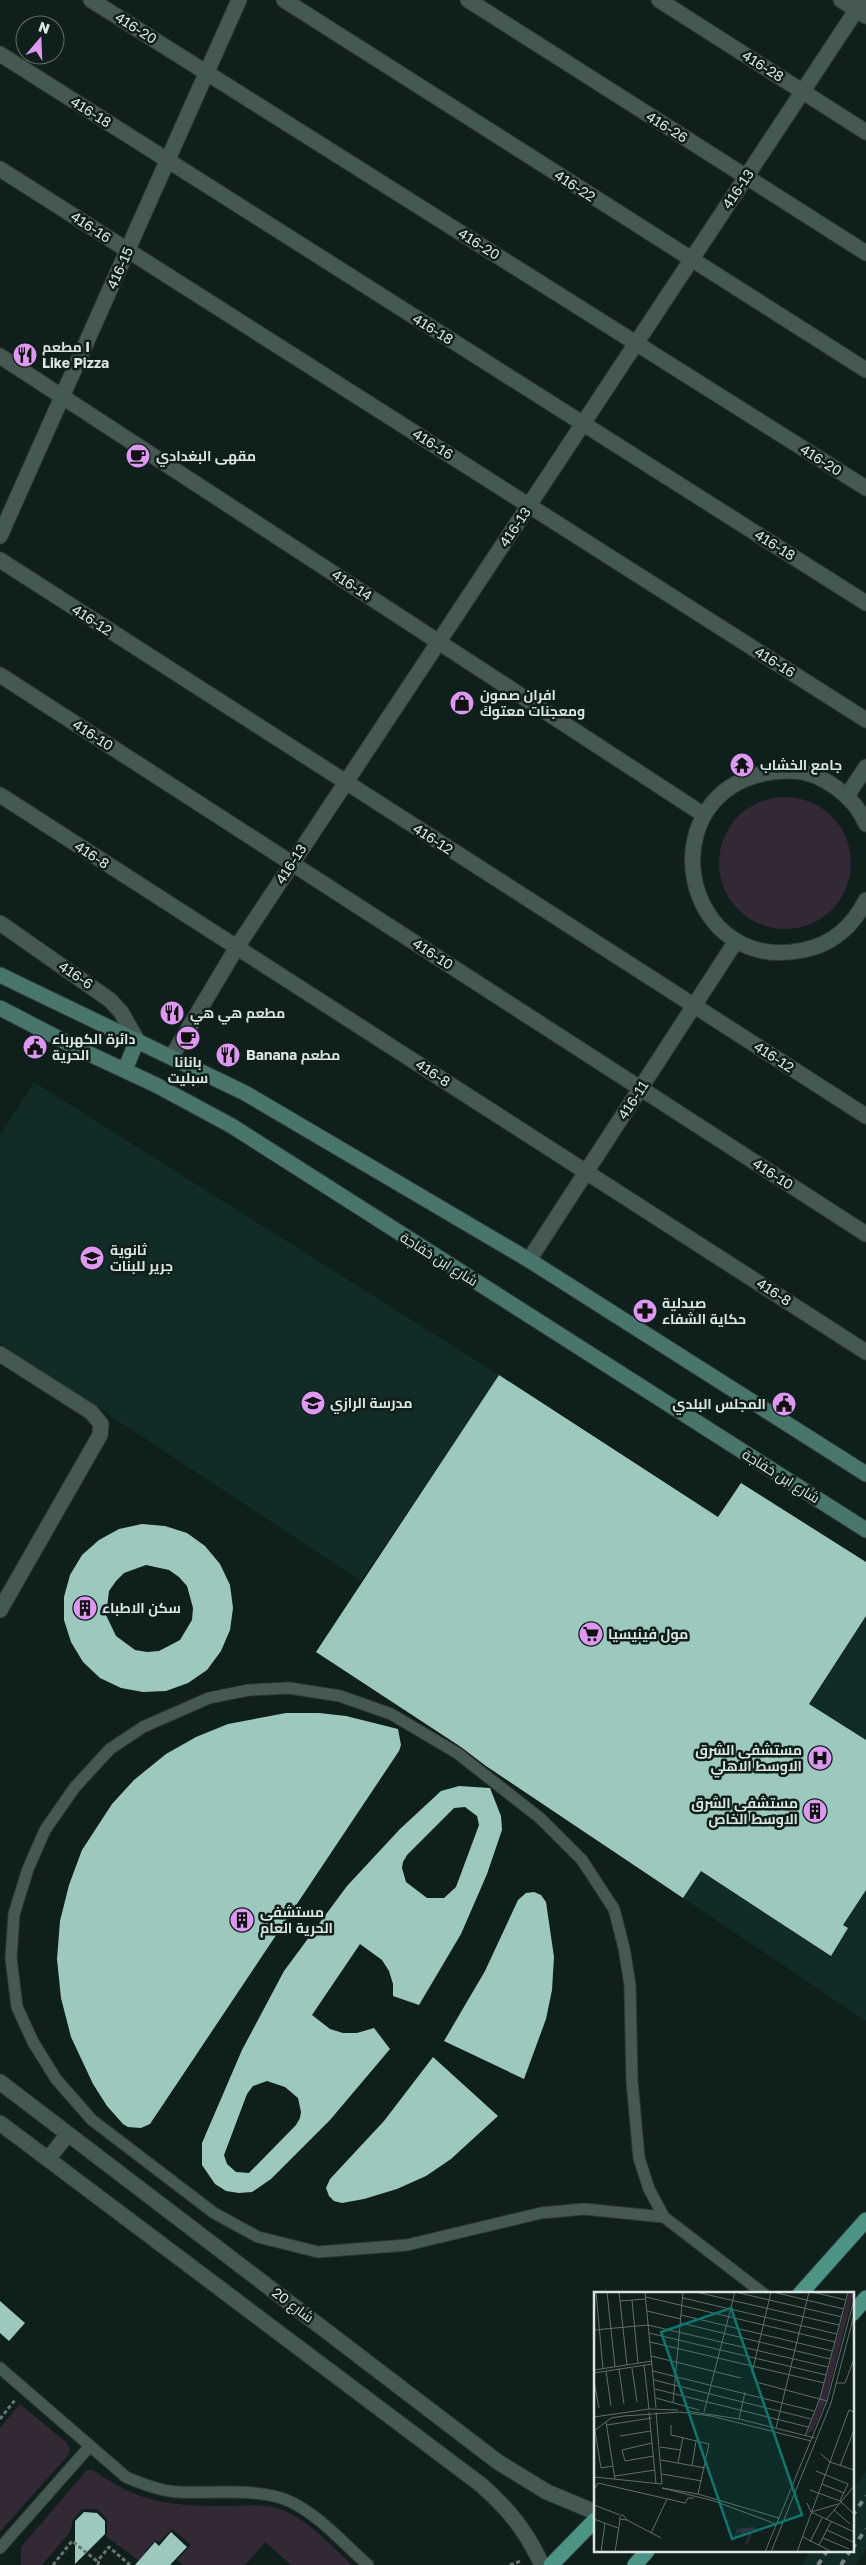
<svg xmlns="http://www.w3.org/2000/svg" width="866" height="2565" font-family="'Golos Text',Cairo,sans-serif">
<rect width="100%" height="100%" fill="#0f1f1c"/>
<path fill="#122b26" d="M34 1082 499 1375 361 1581 0 1343V1135Z
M866 1617V2021L683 1898Z
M866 2471V2549L855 2565H801L810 2551H852V2491Z"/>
<path fill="#332836" d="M719 863a66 66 0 1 1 132 0a66 66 0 1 1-132 0Z
M20 2404 66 2442 70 2448 69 2454 0 2532V2428Z
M87 2470H93C138 2502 168 2506 223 2506 242 2506 262 2503 280 2509 308 2519 331 2546 352 2565H291L265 2542 245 2565H183L177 2560 191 2545 172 2529 159 2542 156 2540 145 2551V2557L141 2562 107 2537V2519L97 2509H82L73 2520 70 2532 42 2565H21V2547Z"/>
<path fill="#9dc8be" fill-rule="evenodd" d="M499 1375 718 1517 741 1483 866 1562V1616L809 1704 866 1740V1890L843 1925 848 1928 831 1956 701 1871 683 1898 486 1766 461 1747 316 1652Z
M142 1524 165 1526 187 1533 205 1546 220 1564 230 1585 233 1608 230 1630 221 1651 207 1670 188 1683 166 1691 143 1692 121 1688 100 1678 83 1662 71 1642 64 1620V1597L70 1575 82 1555 99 1540 119 1529ZM146 1565 169 1570 179 1577 187 1586 193 1608 192 1620 180 1640 159 1651 147 1652 135 1650 116 1636 106 1615 109 1591 116 1581 124 1573Z
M286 1713H319L346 1716 398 1729 401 1745 399 1751 150 2124 141 2128 128 2127 123 2124 107 2106 93 2084 71 2037 61 1998 57 1959 60 1921 69 1885 82 1850 112 1804 134 1780 166 1754 196 1737 228 1724Z
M459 1786 490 1788 501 1816 502 1830 487 1874 461 1934 419 2005 393 1996V1984L389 1971 382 1960 360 1944 312 2015 330 2029 343 2033H357L374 2028 390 2049 330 2120 271 2179 252 2192 239 2193 226 2191 215 2184 202 2165V2143L242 2050 284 1971 347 1886 400 1829 441 1791ZM465 1807 477 1816 479 1825 456 1887 444 1898H427L406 1882 402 1868 403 1862 407 1855 454 1808ZM267 2081 285 2087 298 2098 301 2112 300 2118 296 2125 249 2173 236 2172 227 2164 224 2155 247 2094 253 2086Z
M534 1892 541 1895 546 1902 554 1957 552 1990 546 2019 524 2079 444 2041 485 1971 518 1900 526 1893Z
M433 2057 498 2116 451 2159 426 2176 397 2189 364 2199 342 2203 334 2201 329 2196 326 2188 330 2179 384 2121Z
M0 2301 25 2323 9 2341 0 2333Z
M84 2512 97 2513 105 2521V2534L75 2564V2521Z
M171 2532 187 2547 170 2565H135L155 2542 159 2546Z"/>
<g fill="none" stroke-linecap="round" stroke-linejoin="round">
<defs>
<path id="lane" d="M289 1688 340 1696 391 1714 457 1753 540 1818 582 1860 614 1909 624 1948 630 1985 632 2081 639 2158 649 2189 664 2217 584 2209 541 2213 407 2245 318 2252 258 2237 214 2213 92 2120 56 2079 33 2042 17 2007 11 1958 14 1914 28 1869 45 1830 75 1787 110 1749 143 1727 209 1698 249 1690Z
M664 2217 764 2294
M0 2368 126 2477C142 2484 160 2491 178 2492 212 2494 260 2487 291 2502 320 2516 344 2544 368 2565
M0 2548 89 2447"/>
<path id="street" d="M91 0 866 488
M284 0 866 370
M468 0 866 253
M659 0 866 132
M841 0 866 16
M0 54 866 603
M0 169 866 720
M0 356 704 815
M0 536 239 0
M0 560 866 1116
M0 675 866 1234
M0 795 866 1352
M847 796 866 767
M866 824C855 797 822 772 793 771 644 769 672 978 804 950 832 944 853 926 866 900
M0 923 110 1000 121 1012 137 1040
M172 1056 237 947 863 0
M529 1260 736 941
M0 1354 91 1412 101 1424 100 1435 0 1610
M0 2082 498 2462 547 2492 595 2512
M0 2123 480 2484C508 2508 527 2532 542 2565
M48 2159 68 2134"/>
<path id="secondary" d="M0 975 245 1093 529 1260 866 1474
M0 1008 81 1050 156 1085 232 1126 866 1530
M125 1070 137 1040"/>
<path id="primary" d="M800 2294 866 2220
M852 2314 866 2298
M551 2565 595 2520
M635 2565 647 2551"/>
</defs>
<use href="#lane" stroke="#303937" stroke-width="13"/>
<use href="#street" stroke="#303937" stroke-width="17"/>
<use href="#secondary" stroke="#303937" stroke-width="17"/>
<use href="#primary" stroke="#303937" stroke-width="17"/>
<path stroke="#677572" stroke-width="3" stroke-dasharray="4 2.5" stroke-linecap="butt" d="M0 2419 15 2400
M53 2565 72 2541 98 2562
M98 2565 99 2559 109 2547 130 2565
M510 2565 521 2561"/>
<use href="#lane" stroke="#465853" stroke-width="11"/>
<use href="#street" stroke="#465853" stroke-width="15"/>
<use href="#secondary" stroke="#49766c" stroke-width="15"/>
<use href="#primary" stroke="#4c9586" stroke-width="15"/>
<path stroke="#74817e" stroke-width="4" stroke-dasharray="6 6" stroke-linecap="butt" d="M852 2516 866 2496
M852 2549 866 2529
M818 2565 827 2551
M841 2565 850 2551"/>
</g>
<defs>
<symbol id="restaurant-disc" viewBox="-11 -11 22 22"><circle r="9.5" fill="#de98f2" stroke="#0f1f1c"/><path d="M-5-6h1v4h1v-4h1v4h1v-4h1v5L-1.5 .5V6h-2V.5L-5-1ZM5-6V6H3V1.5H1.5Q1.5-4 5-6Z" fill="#111"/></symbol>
<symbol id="cafe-disc" viewBox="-11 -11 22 22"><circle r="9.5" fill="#de98f2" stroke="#0f1f1c"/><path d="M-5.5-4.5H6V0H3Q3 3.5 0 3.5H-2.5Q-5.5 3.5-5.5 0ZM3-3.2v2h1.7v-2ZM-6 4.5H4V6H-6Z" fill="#111"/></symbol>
<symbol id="shop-disc" viewBox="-11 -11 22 22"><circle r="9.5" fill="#de98f2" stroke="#0f1f1c"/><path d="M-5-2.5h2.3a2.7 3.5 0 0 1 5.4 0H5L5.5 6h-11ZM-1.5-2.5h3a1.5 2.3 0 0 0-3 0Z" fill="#111"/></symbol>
<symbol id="temple-disc" viewBox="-11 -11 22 22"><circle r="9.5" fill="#de98f2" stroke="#0f1f1c"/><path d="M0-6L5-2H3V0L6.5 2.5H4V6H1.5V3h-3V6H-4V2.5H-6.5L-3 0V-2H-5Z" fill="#111"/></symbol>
<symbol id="civic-disc" viewBox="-11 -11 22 22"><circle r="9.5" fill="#de98f2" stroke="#0f1f1c"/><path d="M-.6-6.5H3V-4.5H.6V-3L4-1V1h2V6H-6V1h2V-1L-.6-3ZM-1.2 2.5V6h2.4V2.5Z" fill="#111"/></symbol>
<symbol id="school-disc" viewBox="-11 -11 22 22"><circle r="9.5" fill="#de98f2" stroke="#0f1f1c"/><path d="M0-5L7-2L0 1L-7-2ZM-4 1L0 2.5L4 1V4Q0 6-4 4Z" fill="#111"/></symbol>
<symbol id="pharmacy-disc" viewBox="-11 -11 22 22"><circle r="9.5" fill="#de98f2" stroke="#0f1f1c"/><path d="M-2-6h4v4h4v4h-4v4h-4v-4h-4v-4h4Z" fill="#111"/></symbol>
<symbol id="building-disc" viewBox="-11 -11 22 22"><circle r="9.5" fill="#de98f2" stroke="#0f1f1c"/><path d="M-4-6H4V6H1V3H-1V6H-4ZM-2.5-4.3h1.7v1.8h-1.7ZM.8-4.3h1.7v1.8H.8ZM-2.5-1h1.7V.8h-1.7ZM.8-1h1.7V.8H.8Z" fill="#111"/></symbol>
<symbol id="supermarket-disc" viewBox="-11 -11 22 22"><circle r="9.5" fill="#de98f2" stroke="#0f1f1c"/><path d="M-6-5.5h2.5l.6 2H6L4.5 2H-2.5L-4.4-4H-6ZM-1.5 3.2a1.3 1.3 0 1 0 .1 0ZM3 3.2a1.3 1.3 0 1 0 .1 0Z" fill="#111"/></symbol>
<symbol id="hospital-disc" viewBox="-11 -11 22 22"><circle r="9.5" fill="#de98f2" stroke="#0f1f1c"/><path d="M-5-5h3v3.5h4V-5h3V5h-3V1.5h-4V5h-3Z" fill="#111"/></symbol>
</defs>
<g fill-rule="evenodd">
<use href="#restaurant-disc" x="11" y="341" width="28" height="28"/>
<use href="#cafe-disc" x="124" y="442" width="28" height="28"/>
<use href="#shop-disc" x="448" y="689" width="28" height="28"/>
<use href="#temple-disc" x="728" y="751" width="28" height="28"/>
<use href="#restaurant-disc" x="158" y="999" width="28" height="28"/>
<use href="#cafe-disc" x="174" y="1024" width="28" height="28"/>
<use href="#civic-disc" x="21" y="1033" width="28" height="28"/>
<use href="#restaurant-disc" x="214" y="1041" width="28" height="28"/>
<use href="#school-disc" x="78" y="1244" width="28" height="28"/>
<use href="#pharmacy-disc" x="631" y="1297" width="28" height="28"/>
<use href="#school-disc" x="299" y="1389" width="28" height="28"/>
<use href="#civic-disc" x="770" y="1390" width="28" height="28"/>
<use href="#building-disc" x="71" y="1594" width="28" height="28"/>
<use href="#supermarket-disc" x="577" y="1620" width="28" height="28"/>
<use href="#hospital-disc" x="806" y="1744" width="28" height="28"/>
<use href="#building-disc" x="801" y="1797" width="28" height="28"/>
<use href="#building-disc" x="228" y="1906" width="28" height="28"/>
</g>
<g text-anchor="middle" stroke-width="5" stroke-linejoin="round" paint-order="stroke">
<g font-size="14" fill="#dbe5e2" stroke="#0f1f1c">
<text transform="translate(136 28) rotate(32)" y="5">416-20</text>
<text transform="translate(763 66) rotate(32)" y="5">416-28</text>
<text transform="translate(91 112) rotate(32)" y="5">416-18</text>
<text transform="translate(667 127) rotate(32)" y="5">416-26</text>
<text transform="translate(575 186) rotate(33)" y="5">416-22</text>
<text transform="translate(738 189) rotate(-56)" y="5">416-13</text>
<text transform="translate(91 227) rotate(33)" y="5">416-16</text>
<text transform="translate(479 244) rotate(32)" y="5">416-20</text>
<text transform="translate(120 268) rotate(-66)" y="5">416-15</text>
<text transform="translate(433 329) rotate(32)" y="5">416-18</text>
<text transform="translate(433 444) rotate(32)" y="5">416-16</text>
<text transform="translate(821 460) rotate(32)" y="5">416-20</text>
<text transform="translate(515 527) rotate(-56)" y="5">416-13</text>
<text transform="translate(775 545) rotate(32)" y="5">416-18</text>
<text transform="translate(352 585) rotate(33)" y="5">416-14</text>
<text transform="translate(92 620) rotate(33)" y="5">416-12</text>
<text transform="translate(775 662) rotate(32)" y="5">416-16</text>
<text transform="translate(93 735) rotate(33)" y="5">416-10</text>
<text transform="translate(433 839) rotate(33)" y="5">416-12</text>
<text transform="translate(92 855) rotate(33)" y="5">416-8</text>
<text transform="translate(291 864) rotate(-57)" y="5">416-13</text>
<text transform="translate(433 954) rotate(33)" y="5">416-10</text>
<text transform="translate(76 975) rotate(34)" y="5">416-6</text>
<text transform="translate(774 1057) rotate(33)" y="5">416-12</text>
<text transform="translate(433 1073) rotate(33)" y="5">416-8</text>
<text transform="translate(633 1100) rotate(-57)" y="5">416-11</text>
<text transform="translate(773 1174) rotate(33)" y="5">416-10</text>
<text transform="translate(439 1259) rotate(32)" y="5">شارع ابن خفاجة</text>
<text transform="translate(774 1292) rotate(33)" y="5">416-8</text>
<text transform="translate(781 1476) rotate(32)" y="5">شارع ابن خفاجة</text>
<text transform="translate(293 2305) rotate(37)" y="5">شارع 20</text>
</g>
<g font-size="14" font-weight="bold" fill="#dbe5e2" stroke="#0f1f1c" text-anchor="start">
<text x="42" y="352">مطعم I<tspan x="42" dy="16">Like Pizza</tspan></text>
<text x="156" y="461">مقهى البغدادي</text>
<text x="480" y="700">افران صمون<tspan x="480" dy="16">ومعجنات معتوكَ</tspan></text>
<text x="760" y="770">جامع الخشاب</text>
<text x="190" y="1018">مطعم هي هي</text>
<text x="52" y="1044">دائرة الكهرباء<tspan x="52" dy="16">الحرية</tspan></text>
<text x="246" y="1060">Banana مطعم</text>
<text x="188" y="1067" text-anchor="middle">بانانا<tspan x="188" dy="16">سبليت</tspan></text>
<text x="110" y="1255">ثانوية<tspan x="110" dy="16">جرير للبنات</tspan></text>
<text x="662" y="1308">صيدلية<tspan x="662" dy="16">حكاية الشفاء</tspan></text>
<text x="330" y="1408">مدرسة الرازي</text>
<text x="766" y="1409" text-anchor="end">المجلس البلدي</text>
<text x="102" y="1613">سكن الاطباء</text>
<text x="608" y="1639">مول فينيسيا</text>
<text x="802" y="1755" text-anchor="end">مستشفى الشرق<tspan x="802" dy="16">الاوسط الاهلي</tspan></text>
<text x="798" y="1808" text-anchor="end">مستشفى الشرق<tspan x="798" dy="16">الاوسط الخاص</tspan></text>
<text x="260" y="1917">مستشفى<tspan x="260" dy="16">الحرية العام</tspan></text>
</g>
</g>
<g transform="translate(594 2292)">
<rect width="260" height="260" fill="#0f1f1c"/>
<path d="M255 0H260L232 109 219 139 212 143 226 108ZM159 235 174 241 159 238 154 252 151 251 155 245 153 240 150 243 144 240 139 250 143 237Z" fill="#332836"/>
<path fill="none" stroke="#616e6b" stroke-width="1" d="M2 0 9 77M13 0 21 75M25 0 33 73M51 0 62 116M102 0 245 33M141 0 248 25M179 0 250 17M218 0 252 8M52 5 241 50M89 6 243 42M38 8 44 71M26 9 52 7M53 19 87 27M87 23 238 59M87 31 236 67M0 38 54 33 234 75M55 41 232 83M56 50 230 91M57 64 147 86M50 73 55 117M38 76 43 110M25 77 30 112M0 78 58 69M12 79 17 114M59 79 220 119M0 81 58 72M158 81 177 0M60 88 217 127M0 89 5 116M162 90 233 109M242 91H251L260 67M61 97 214 135M62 106 105 118M79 111 89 0M93 119 145 127 221 146M55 120 62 192M110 120 141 0M0 125 55 117 84 118M145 127 151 100M12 130 21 187M13 133 58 126M77 133V143L115 152 104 202M182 136 215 0M0 139 17 126 30 124 86 120 117 124 217 149M1 139 7 176 19 174M26 144 57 139M211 144 226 106 254 0M58 151 28 158 31 169 60 164M66 155 87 158M227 162 236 170 260 178M67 168 111 176M84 171 89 145M98 174 102 149M246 174 260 138M222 179 254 192 246 209M68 182 108 189M21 184 61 178M0 185 68 192 62 120M228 192 250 201M0 198 4 191 91 211 94 206H100M216 198 246 209 260 222M213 211 217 220 260 240M0 213 26 223M240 218 256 232M217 220 244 212M28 223H29L33 228 25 227ZM0 227 24 236M33 228 67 246M232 228 260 194M182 232 120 209 68 196 104 202 185 226M233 238 259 250M57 241 73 207M209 245 238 260M229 246 255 257M216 250 228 226M225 253 237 230M7 260 11 231M21 260 26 228M171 260 233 109 260 8M177 260 237 111 260 23M203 260 255 118 260 120"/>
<path fill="#0f766e" fill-opacity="0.15" stroke="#0f766e" stroke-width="2.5" d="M137 16 208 223 138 247 67 40Z"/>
<rect width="260" height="260" fill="none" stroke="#dbe5e2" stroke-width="2.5"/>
</g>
<g transform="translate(40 40) rotate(19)"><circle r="24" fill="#0f1f1c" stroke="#616e6b"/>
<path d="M0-4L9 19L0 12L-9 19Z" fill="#de98f2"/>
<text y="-8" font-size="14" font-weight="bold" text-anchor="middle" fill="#dbe5e2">N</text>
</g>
</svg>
